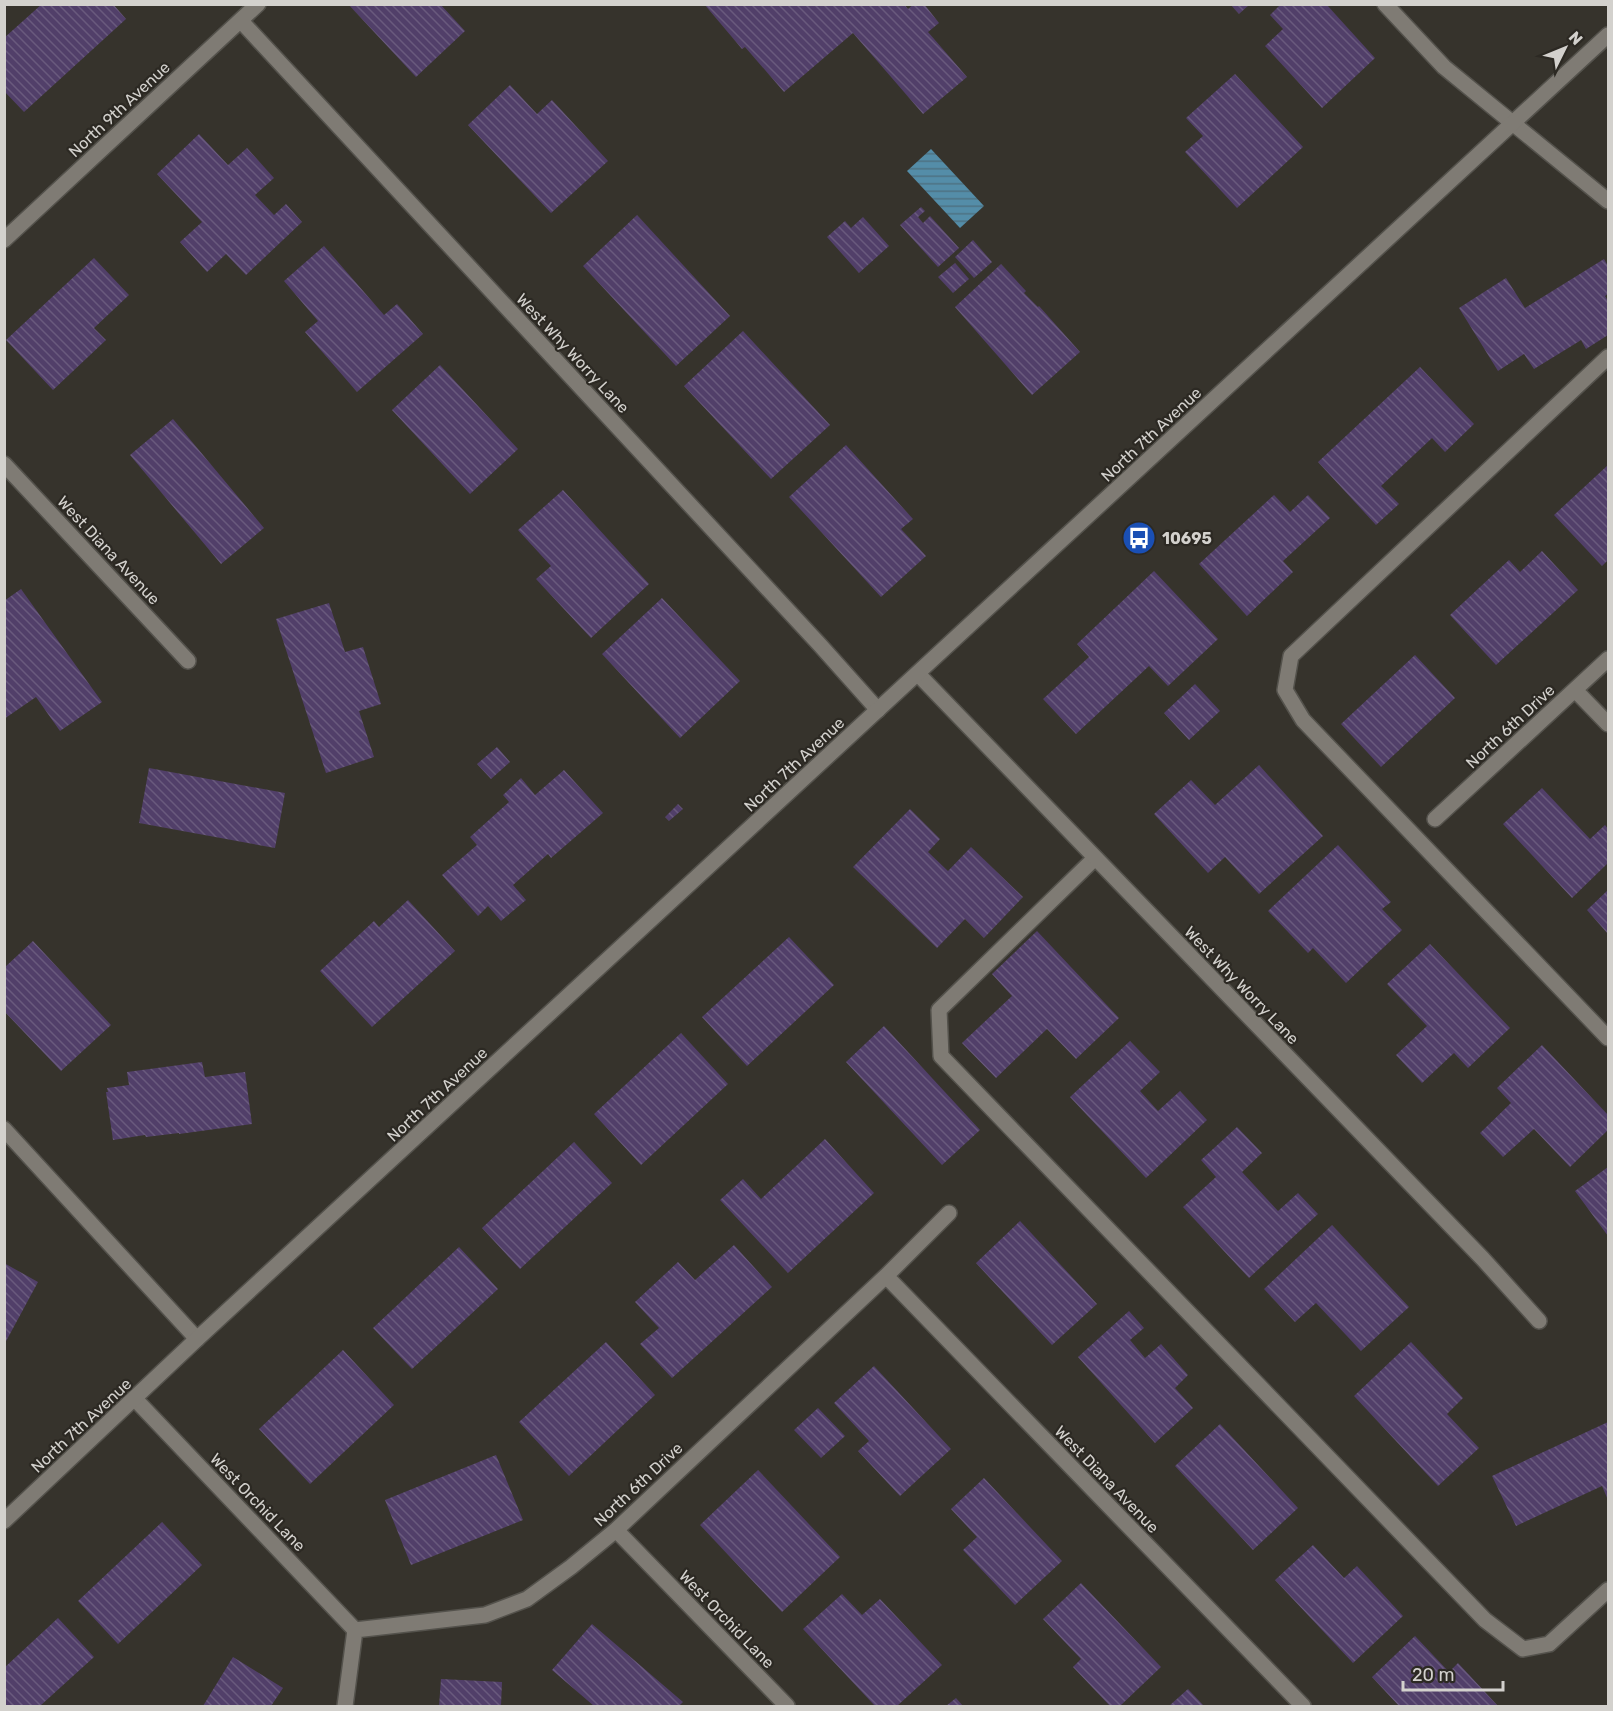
<svg xmlns="http://www.w3.org/2000/svg" width="1613" height="1711" font-family="Rubik,sans-serif">
<defs>
<pattern id="water-rules" width="6" height="5" patternUnits="userSpaceOnUse" patternTransform="scale(1.5)"><rect width="6" height="5" fill="#548da8"/><path d="M0 2.5h6" fill="none" stroke="#4d7283"/></pattern>
<pattern id="building-back-hatch" width="6" height="6" patternUnits="userSpaceOnUse" patternTransform="scale(1.5)"><rect width="6" height="6" fill="#513f69"/><path d="M-1 5l2 2M0 0l6 6M5-1l2 2" fill="none" stroke="#695a7d"/></pattern>
</defs>
<rect width="100%" height="100%" fill="#36332c"/>
<path fill="url(#water-rules)" d="M931 149 984 206 960 228 907 171Z"/>
<path fill="url(#building-back-hatch)" d="M42 4H113L126 19 24 112 4 91V38Z
M348 4H440L465 31 416 77Z
M704 4H904L908 9 914 4H924L939 23 928 32 967 77 923 114 853 33 784 92 745 47 742 49Z
M1230 4H1250L1239 14Z
M1281 4H1326L1375 58 1322 108 1265 46 1283 29 1270 15Z
M1235 74 1303 147 1237 208 1185 152 1203 136 1186 118Z
M510 85 537 114 552 100 608 161 551 213 468 125Z
M199 134 228 165 247 148 274 178 255 195 274 215 286 204 302 222 246 275 226 254 207 272 180 242 202 222 157 174Z
M921 207 925 211 918 217 923 223 930 216 959 248 938 267 900 225Z
M637 215 730 316 676 366 583 266Z
M863 217 889 246 859 273 827 237 845 221 851 228Z
M973 240 992 262 974 278 955 257Z
M324 246 384 315 397 304 423 334 357 392 305 332 318 321 284 281Z
M94 258 129 295 94 328 106 340 53 390 6 340Z
M1604 259 1608 266V294L1605 296 1608 301V335L1586 349 1581 340 1578 342 1534 369 1524 354 1498 371 1459 308 1506 278 1525 308Z
M955 263 969 279 953 293 938 277Z
M1001 264 1026 291 1024 293 1038 307 1039 306 1080 352 1032 395 955 307Z
M743 331 830 425 771 479 684 386Z
M440 365 518 449 470 494 392 410Z
M1420 367 1474 424 1445 452 1432 438 1381 486 1399 504 1376 525 1318 462Z
M173 419 264 528 221 564 130 455Z
M846 445 913 519 901 529 926 556 881 597 789 497Z
M1608 465V560L1602 566 1554 515Z
M563 490 649 584 591 638 536 579 551 566 518 530Z
M1274 495 1290 512 1308 495 1330 518 1283 561 1293 572 1247 616 1199 564Z
M1542 551 1578 590 1496 665 1450 615 1509 560 1520 572Z
M1154 571 1218 639 1168 686 1149 666 1076 734 1043 699 1089 657 1077 644Z
M21 589 102 702 60 731 36 697 4 719V601Z
M662 598 740 681 680 738 602 654Z
M329 603 345 652 363 647 381 704 359 711 374 757 326 773 276 619Z
M1415 655 1455 698 1381 767 1341 724Z
M1195 684 1220 711 1189 740 1164 713Z
M497 747 510 762 491 779 477 764Z
M1259 765 1323 836 1259 894 1225 857 1208 873 1154 814 1191 780 1215 805Z
M149 768 285 793 275 848 139 823Z
M564 770 603 813 551 858 548 854 513 885 526 900 501 921 488 906 478 916 442 875 477 845 470 837 509 802 503 795 521 778 535 795Z
M1542 788 1590 839 1605 825 1608 829V863L1572 898 1503 824Z
M678 804 683 809 669 821 665 817Z
M910 809 940 839 928 852 948 871 971 847 1023 897 984 938 965 919 937 948 853 867Z
M1338 845 1391 902 1382 909 1402 930 1346 983 1313 948 1308 953 1268 911Z
M1608 890V934L1587 910Z
M408 900 455 951 372 1027 320 971 374 921 379 927Z
M1037 931 1119 1018 1076 1059 1047 1029 996 1078 962 1043 1012 996 992 974Z
M789 937 834 985 747 1066 702 1017Z
M33 941 111 1025 61 1071 4 1011V968Z
M1430 944 1510 1028 1468 1068 1454 1053 1422 1083 1396 1055 1427 1026 1387 984Z
M884 1026 980 1130 942 1165 846 1062Z
M681 1033 728 1084 641 1165 594 1114Z
M1130 1041 1160 1072 1140 1091 1158 1111 1180 1091 1207 1120 1146 1178 1070 1097Z
M1542 1045 1608 1115V1130L1570 1167 1534 1129 1503 1157 1480 1133 1511 1103 1497 1088Z
M202 1062 205 1077 245 1072 252 1124 179 1134V1133L146 1137 145 1135 113 1140 106 1092H108L107 1088 129 1085 127 1072Z
M1237 1127 1262 1153 1242 1172 1278 1211 1298 1193 1318 1214 1249 1278 1183 1207 1216 1177 1201 1160Z
M825 1139 874 1193 788 1273 720 1200 743 1179 761 1199Z
M574 1142 612 1183 520 1269 482 1228Z
M1608 1167V1236L1575 1191Z
M1020 1221 1097 1304 1052 1345 976 1263Z
M1332 1225 1409 1307 1361 1351 1316 1303 1295 1322 1264 1289Z
M734 1245 772 1287 672 1378 640 1344 659 1328 635 1302 678 1262 695 1280Z
M459 1247 498 1289 412 1369 373 1328Z
M4 1263 38 1282 4 1345Z
M1129 1311 1144 1328 1130 1340 1145 1358 1161 1344 1188 1375 1175 1388 1193 1408 1155 1443 1078 1357Z
M606 1342 655 1395 569 1476 519 1422Z
M1411 1342 1463 1398 1447 1414 1479 1448 1438 1486 1354 1396Z
M343 1350 394 1405 310 1484 259 1429Z
M874 1366 951 1449 900 1496 858 1451 869 1441 834 1403Z
M818 1408 845 1436 821 1458 794 1430Z
M1608 1422V1500L1602 1486 1516 1526 1492 1476Z
M1220 1424 1298 1508 1253 1550 1175 1466Z
M496 1455 523 1520 411 1565 385 1500Z
M758 1470 840 1557 782 1612 700 1525Z
M984 1478 1062 1561 1015 1605 963 1550 977 1537 951 1509Z
M162 1522 202 1565 118 1644 78 1601Z
M1313 1545 1344 1578 1357 1566 1403 1616 1353 1663 1275 1580Z
M1081 1583 1161 1667 1120 1706H1110L1073 1667 1081 1659 1043 1619Z
M842 1594 862 1615 880 1599 942 1665 897 1706H875L803 1629Z
M58 1618 94 1657 40 1706H4V1668Z
M592 1624 683 1702 679 1706H594L552 1670Z
M1415 1636 1449 1672 1458 1663 1498 1706H1399L1372 1677Z
M233 1657 283 1688 271 1706H203Z
M441 1679 502 1682 501 1706H439Z
M1188 1689 1204 1706H1169Z
M956 1698 963 1706H946Z"/>
<g fill="none" stroke-linecap="round" stroke-linejoin="round">
<defs>
<path id="service" d="M1608 357 1291 656 1285 690 1303 720 1608 1038
M1094 859 939 1010 941 1056 1485 1620 1523 1649 1549 1644 1608 1590"/>
<path id="minor" d="M1385 4 1444 67 1608 201
M241 21 820 645 878 710
M4 240 258 4
M4 464 188 661
M918 674 1483 1259 1539 1321
M1575 690 1608 724
M1435 819 1608 659
M4 1129 197 1339
M886 1276 1303 1706
M135 1399 355 1630
M616 1530 787 1706
M355 1630 485 1615 527 1599 571 1567 616 1530 886 1276 949 1213
M345 1706 355 1630"/>
<path id="secondary" d="M4 1521 197 1339 1608 35"/>
</defs>
<use href="#service" stroke="#54524c" stroke-width="18"/>
<use href="#minor" stroke="#54524c" stroke-width="18"/>
<use href="#secondary" stroke="#54524c" stroke-width="18"/>
<use href="#service" stroke="#7f7b74" stroke-width="15"/>
<use href="#minor" stroke="#7f7b74" stroke-width="15"/>
<use href="#secondary" stroke="#7f7b74" stroke-width="15"/>
</g>
<defs>
<symbol id="bus-disc" viewBox="-11 -11 22 22"><circle r="9.5" fill="#1a4fb4" stroke="#2c2923"/><path d="M-5-6H5V4H4V6H2V4H-2V6H-4V4H-5ZM-3.5-4V0h7V-4ZM-3.5 1.2v1.5H-2V1.2ZM2 1.2v1.5H3.5V1.2Z" fill="#fff"/></symbol>
</defs>
<g fill-rule="evenodd">
<use href="#bus-disc" x="1120" y="519" width="38" height="38"/>
</g>
<g text-anchor="middle" stroke-width="4.5" stroke-linejoin="round" paint-order="stroke">
<g font-size="16" fill="#d3d1cd" stroke="#2c2923">
<text transform="translate(119 109) rotate(-43)" y="6">North 9th Avenue</text>
<text transform="translate(573 353) rotate(47)" y="6">West Why Worry Lane</text>
<text transform="translate(1151 434) rotate(-43)" y="6">North 7th Avenue</text>
<text transform="translate(109 550) rotate(47)" y="6">West Diana Avenue</text>
<text transform="translate(1510 726) rotate(-43)" y="6">North 6th Drive</text>
<text transform="translate(794 764) rotate(-43)" y="6">North 7th Avenue</text>
<text transform="translate(1242 985) rotate(46)" y="6">West Why Worry Lane</text>
<text transform="translate(437 1094) rotate(-43)" y="6">North 7th Avenue</text>
<text transform="translate(81 1425) rotate(-43)" y="6">North 7th Avenue</text>
<text transform="translate(1107 1479) rotate(46)" y="6">West Diana Avenue</text>
<text transform="translate(638 1484) rotate(-43)" y="6">North 6th Drive</text>
<text transform="translate(258 1502) rotate(46)" y="6">West Orchid Lane</text>
<text transform="translate(727 1619) rotate(46)" y="6">West Orchid Lane</text>
</g>
<g font-size="16" font-weight="bold" fill="#d3d1cd" stroke="#2c2923" text-anchor="start">
<text x="1162" y="544">10695</text>
</g>
</g>
<rect width="1613" height="1711" fill="none" stroke="#d3d1cd" stroke-width="12"/>
<g transform="translate(1565 48) rotate(47)" stroke="#2c2923" stroke-width="4.5" paint-order="stroke">
<path d="M0-4.5L10 22L0 15L-10 22Z" fill="#d3d1cd"/>
<text y="-9" font-size="16" font-weight="bold" text-anchor="middle" fill="#d3d1cd">N</text>
</g>
<path d="M1403 1681v9h100v-9" fill="none" stroke="#d3d1cd" stroke-width="3"/>
<text x="1412" y="1681" font-size="18" fill="#d3d1cd" stroke="#2c2923" stroke-width="4.5" paint-order="stroke">20 m</text>
</svg>
